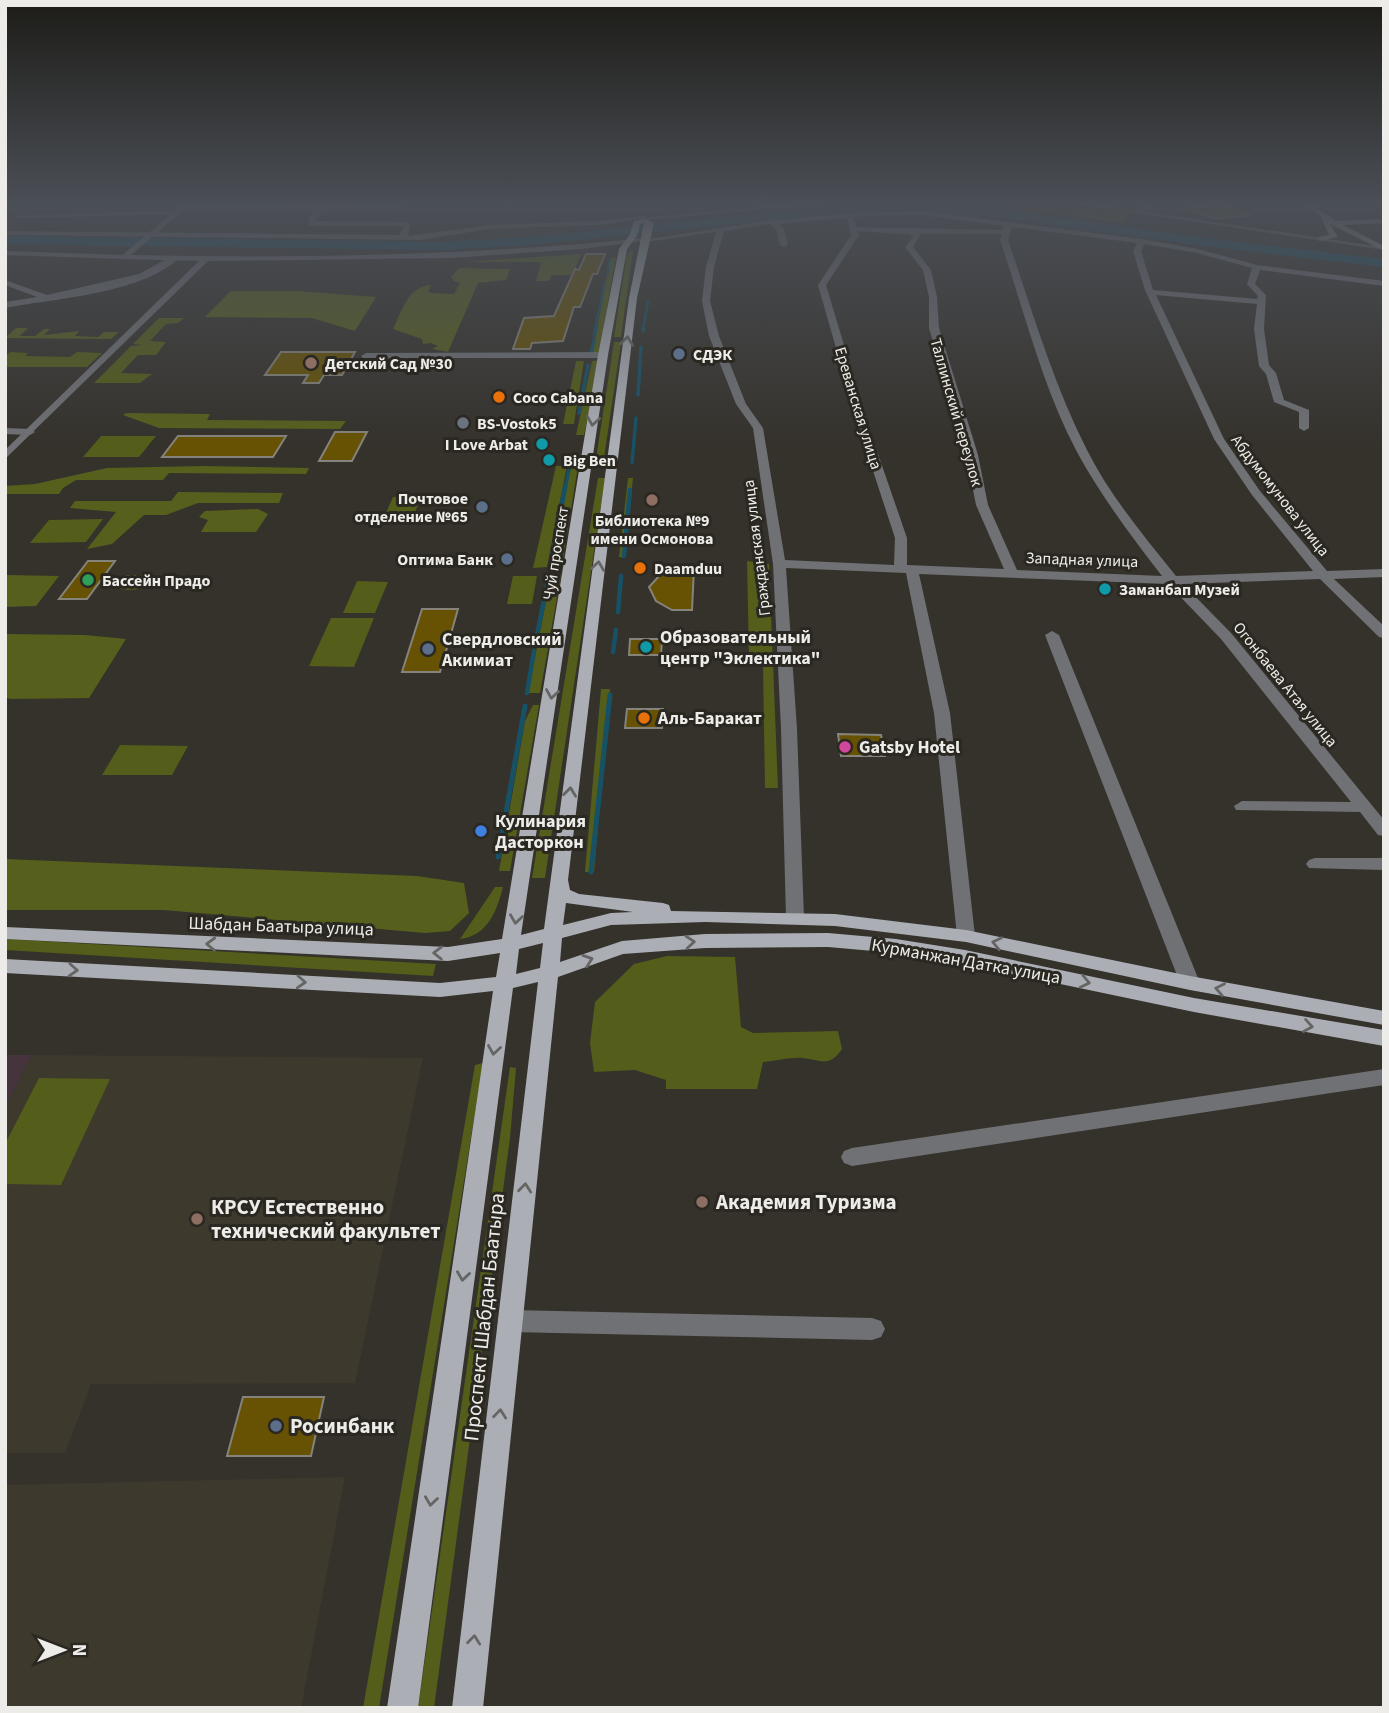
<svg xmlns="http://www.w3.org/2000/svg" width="1389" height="1713" font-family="'Source Sans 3',sans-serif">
<rect width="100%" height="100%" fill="#35322c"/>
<path fill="#46343d" d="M5 1055H32L5 1109Z"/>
<path fill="#3e392d" d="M565 226 567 235 475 242 479 232Z
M32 1055 423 1058 355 1383 91 1384 65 1453H5V1109Z
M345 1477 301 1708H5V1485Z"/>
<path fill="#545d19" d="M1017 204H1057L1132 213 1123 223 1012 209Z
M633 250 621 337H614L627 254Z
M616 257 599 354H592L610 261 611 258Z
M159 318H184L178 323 166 324 150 341 166 342 156 355H138L121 373 152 374 140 383H94L131 346 143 345 133 344Z
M614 342H621L603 465H595Z
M10 352 28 353 25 356 70 357 77 352 102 353 87 367H5V356Z
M600 360 584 435H576L592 361Z
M576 361H584L574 424H563Z
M101 436H156L139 457H83Z
M574 465 578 466 562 565H552L568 474Z
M556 466H567L547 567 533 568Z
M598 478H605L545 878H532Z
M628 478H633L625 558 619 557Z
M393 497H421L414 515H385Z
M103 519 86 542 30 543 49 520Z
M747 561 769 564 778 788H765L763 666 749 658Z
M556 574 561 575 540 693H528L549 586Z
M513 576H537L532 604H507Z
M357 581 388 582 375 613H343Z
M331 618H374L354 667 309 666Z
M601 689H610L594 872H585Z
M533 705H539L510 871H499L525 721Z
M120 745 188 746 172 775H102Z
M495 887H503C497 910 488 936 460 939Z
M5 939 436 964 433 976 5 950Z
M667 956 735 957 741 1027 753 1033 838 1031 842 1049C829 1068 821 1060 803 1058 790 1057 776 1061 763 1062L757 1089H666V1080L635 1070 594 1072 590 1043 595 1002 634 964Z
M483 1063 379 1708H363L475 1065Z
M510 1067 516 1068 510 1138 434 1708H418Z
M39 1078 110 1079 61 1185 5 1184V1144Z"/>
<path fill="#575f1c" d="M581 254 573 275H552L549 281H536L541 262H464Z
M459 268 510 269 506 280 478 283 448 352 432 349 438 346 431 343 423 344 422 339 393 329C402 311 408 286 431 285L428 291 431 293 454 294 460 283 454 281 451 277Z
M231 291H297L376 297 355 331 312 318 205 317Z
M16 328H28L20 336H35L44 329H50L44 335 79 331 75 336 98 337 104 332H119L111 339 5 338Z
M126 413 210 414 207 420 346 421 340 429 159 428 123 415Z
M204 466 309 468 306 474 169 473 163 480H76L63 488 59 494H5V486L35 484 107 468Z
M178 492 283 493 279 503H198L166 515H144L112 544 87 549 116 512 70 508 75 501H171Z
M258 509 268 514 256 532H201L208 520 199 517 205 511Z
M5 575 59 576 36 606 5 607Z
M124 575H162C151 590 134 592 116 588L114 585Z
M5 634 85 635 126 639 89 698 10 699 5 697Z
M5 859 417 876 464 883 469 913 450 931 425 933 164 910H5Z"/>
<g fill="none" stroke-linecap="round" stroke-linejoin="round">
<path stroke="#175166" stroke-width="2.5" d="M663 232 667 227
M615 237 616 233
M607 275 610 260
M595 329 605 282
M643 329 648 302"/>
<path stroke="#175166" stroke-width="3.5" d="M643 331 644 328
M594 336 596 328
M591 353 594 340
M638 395 641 347
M579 413 588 365
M632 463 636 418
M565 489 569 469"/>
<path stroke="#175166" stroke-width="4.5" d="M624 556 630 490
M551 562 565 487
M618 612 621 576
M536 640 548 580
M613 652 616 630
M527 693 534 651"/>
<path stroke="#175166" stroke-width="5" d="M498 857 525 706
M591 872 610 695"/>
<path fill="#175166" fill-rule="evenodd" d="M890 204 989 208 1203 238 1384 259V267L1203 246 989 216 899 211 742 223 529 245 442 250 5 244V236L442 242 529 237 742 215Z"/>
</g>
<path fill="#675203" stroke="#85837b" stroke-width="2" d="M1221 205 1250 215 1216 219 1188 209Z
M586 254H605L597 274H593L580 307H574L563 341 532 343 530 349H513L524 318 554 316 575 269 579 270Z
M281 352H355L342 375H324L319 383H303L308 375H265Z
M335 432H367L352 461H319Z
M178 436H286L273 457H162Z
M88 561H115L87 599H59Z
M675 568H694L692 610H672L656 601 649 587 660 575Z
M422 609H458L440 672H402Z
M630 639H662L661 655H629Z
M627 709H663L662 728H625Z
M838 734 881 735 885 756H841Z
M243 1397H324L311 1456H227Z"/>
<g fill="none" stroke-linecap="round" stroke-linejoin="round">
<path fill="#6f7174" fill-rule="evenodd" d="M321 204H328L326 207 412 204 374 211 322 212 316 219V221L407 222 411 224 408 236 489 225 599 221 645 216 649 218 599 225 489 229 421 240 5 235V231L400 235 403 226H309L308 219 314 212 179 207 183 205 318 207Z
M1143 204H1151L1144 213H1138Z
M180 210 177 214 20 218 16 216Z
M923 211 1142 239 1198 249 1257 265 1384 281V286L1260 270 1255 284 1266 295 1264 329 1269 365 1276 373 1284 400 1309 410V428L1304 431 1299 428V412L1274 402 1266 374 1259 366 1254 329 1257 304 1156 295 1224 439 1260 491 1327 571 1384 569V577L1334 579 1384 626V638L1379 637 1320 579 1183 584 1231 633 1384 820V836L1378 835 1360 812 1236 810 1234 806 1242 801 1351 802 1221 639 1168 584 919 574 950 713 975 936 973 941H959L957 936 934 713 906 573 786 568 797 729 804 918 802 922H788L786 918 781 729 773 564 753 428 736 404 709 336 702 301 706 267 716 232 646 242 642 240 772 220 866 212ZM923 215 1004 226 1003 230 856 227 853 218H847L851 235 818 285 858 425 895 538 894 565 785 560 763 428 746 404 719 336 710 301 714 267 724 231 770 224 776 230 780 245 784 247 788 245 784 229 778 224 866 216ZM1012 227 1137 243 1133 251 1145 290 1214 439 1252 495 1313 571 1176 576C1144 536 1110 496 1087 450 1053 383 1032 310 1008 240ZM858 231 914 235 905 247 923 270 929 297V328L966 455 976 505 1004 569 907 565V538L868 425 826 285 859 235ZM921 234H1002L1000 240C1024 310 1042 386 1077 452 1101 496 1131 536 1162 576L1017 570 988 505 978 455 939 328 937 297 931 270 913 247ZM1144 244 1197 253 1252 268 1247 284 1258 296 1257 299 1153 290 1141 251Z
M5 251 124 255 128 257 124 259 5 255Z
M172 256 179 258C141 294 56 298 5 308V302L37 297 5 285V280L47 295 139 274Z
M366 353 603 352 608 355 603 358H363L361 356Z
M5 428 30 429 35 432 30 435 5 434Z
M1052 631 1059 635 1200 983 1197 988H1183L1180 983 1045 635Z
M1315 858H1384V870L1309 868 1306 864 1309 860Z
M1384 1069V1085L852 1166 844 1163 841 1157 844 1151 852 1148Z
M510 1310 872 1318 881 1321 885 1329 881 1337 872 1340 510 1332 501 1329 498 1321 501 1313Z"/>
<path fill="#6f7174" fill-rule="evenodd" d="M183 204H191L131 255C304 259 475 255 646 238L650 240 581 249 450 258 208 261 5 459V450L199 261 124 259 120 257Z
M795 204H824L645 220 641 218Z
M1076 204H1093L1382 247 1378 249Z"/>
<path fill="#919499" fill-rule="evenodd" d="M1304 204H1311L1336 221 1384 219V223L1343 225 1384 246V251L1330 224 1338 237 1319 241V237L1329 235 1321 217Z"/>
<path fill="#abafb5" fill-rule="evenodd" d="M645 219 654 223 637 298 568 880 570 890 579 894 663 903 669 905 671 911 835 914 966 930 1190 976 1384 1011V1025L1190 990 966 942 835 926 705 922 611 925 562 938 560 962 622 941 705 934 828 933 896 939 965 950 1194 998 1384 1030V1046L1194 1012 965 964 896 953 828 947 705 948 623 954 558 977 483 1708H452L538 982 513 988 418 1708H387L493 991 440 997 5 973V959L440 983 496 977 500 953 448 961 5 939V927L448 947 502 939 598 355 619 249 629 236 634 221ZM644 223 629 298 544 929 521 935 608 355 627 249 637 236 640 224ZM566 903 633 912 611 913 563 925ZM543 943 540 968 516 974 519 949Z"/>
</g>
<defs><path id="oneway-chevron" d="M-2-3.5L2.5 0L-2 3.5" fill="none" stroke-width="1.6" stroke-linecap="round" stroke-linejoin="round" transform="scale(1.75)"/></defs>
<g stroke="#656564">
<use href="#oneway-chevron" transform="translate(627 341) rotate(-83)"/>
<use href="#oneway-chevron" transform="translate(593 421) rotate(99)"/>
<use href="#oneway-chevron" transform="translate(598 566) rotate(-82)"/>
<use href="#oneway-chevron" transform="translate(552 694) rotate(99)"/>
<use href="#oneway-chevron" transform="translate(570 792) rotate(-83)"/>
<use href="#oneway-chevron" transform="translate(516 919) rotate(98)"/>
<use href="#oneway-chevron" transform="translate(690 942) rotate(-5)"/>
<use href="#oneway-chevron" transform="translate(997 943) rotate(-168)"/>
<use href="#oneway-chevron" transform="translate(211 944) rotate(-178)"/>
<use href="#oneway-chevron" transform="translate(438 953) rotate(-179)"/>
<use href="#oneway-chevron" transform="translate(588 960) rotate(-19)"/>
<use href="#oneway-chevron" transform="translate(73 970) rotate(3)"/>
<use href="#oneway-chevron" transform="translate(301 982) rotate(3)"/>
<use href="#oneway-chevron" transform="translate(1085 982) rotate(12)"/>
<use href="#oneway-chevron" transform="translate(1220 989) rotate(-169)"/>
<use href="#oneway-chevron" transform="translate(1308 1026) rotate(9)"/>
<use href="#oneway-chevron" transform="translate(494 1050) rotate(99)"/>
<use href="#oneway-chevron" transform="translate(525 1188) rotate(-84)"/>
<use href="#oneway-chevron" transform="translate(463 1276) rotate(98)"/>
<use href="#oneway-chevron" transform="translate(500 1414) rotate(-84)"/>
<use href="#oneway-chevron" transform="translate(431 1501) rotate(98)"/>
<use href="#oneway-chevron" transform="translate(474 1640) rotate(-84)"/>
</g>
<linearGradient id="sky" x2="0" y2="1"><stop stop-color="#1d1c18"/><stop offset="0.46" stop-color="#4b4f56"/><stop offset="1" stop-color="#4b4f56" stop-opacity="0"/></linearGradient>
<rect width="1389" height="444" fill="url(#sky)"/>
<g fill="#5c6f8a" stroke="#2b2822" stroke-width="2.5">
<circle cx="679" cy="354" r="7"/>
<circle cx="482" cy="507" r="7"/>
<circle cx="507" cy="559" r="7"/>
<circle cx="428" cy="649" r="7"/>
<circle cx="276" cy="1426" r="7"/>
</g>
<g fill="#8d6e63" stroke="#2b2822" stroke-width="2.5">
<circle cx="311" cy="363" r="7"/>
<circle cx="652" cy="500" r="7"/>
<circle cx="702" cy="1202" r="7"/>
<circle cx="197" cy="1219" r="7"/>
</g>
<g fill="#e8710a" stroke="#2b2822" stroke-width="2.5">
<circle cx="499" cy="397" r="7"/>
<circle cx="640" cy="568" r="7"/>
<circle cx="644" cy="718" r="7"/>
</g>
<circle fill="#6b7280" stroke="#2b2822" stroke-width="2.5" cx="463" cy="423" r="7"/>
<g fill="#0f9aa8" stroke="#2b2822" stroke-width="2.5">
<circle cx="542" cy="444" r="7"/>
<circle cx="549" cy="460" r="7"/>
<circle cx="1105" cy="589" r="7"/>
<circle cx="646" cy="647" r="7"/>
</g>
<circle fill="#2e9e5b" stroke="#2b2822" stroke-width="2.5" cx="88" cy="580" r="7"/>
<circle fill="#d1479c" stroke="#2b2822" stroke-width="2.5" cx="845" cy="747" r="7"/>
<circle fill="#3f7fe0" stroke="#2b2822" stroke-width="2.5" cx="481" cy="831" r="7"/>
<g text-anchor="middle" stroke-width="6" stroke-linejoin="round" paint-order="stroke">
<g font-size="16" font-weight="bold" fill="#edece8" stroke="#2b2822" text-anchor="start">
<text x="693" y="360">СДЭК</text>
<text x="325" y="369">Детский Сад №30</text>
<text x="513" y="403">Coco Cabana</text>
<text x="477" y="429">BS-Vostok5</text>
<text x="528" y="450" text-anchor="end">I Love Arbat</text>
<text x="563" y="466">Big Ben</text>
<text x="468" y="504" text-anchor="end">Почтовое<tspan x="468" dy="18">отделение №65</tspan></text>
<text x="652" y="526" text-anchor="middle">Библиотека №9<tspan x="652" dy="18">имени Осмонова</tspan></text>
<text x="493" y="565" text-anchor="end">Оптима Банк</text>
<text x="654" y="574">Daamduu</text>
<text x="102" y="586">Бассейн Прадо</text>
<text x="1119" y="595">Заманбап Музей</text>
</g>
<g font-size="16" fill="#edece8" stroke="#2b2822">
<text transform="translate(859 408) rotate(73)" y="6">Ереванская улица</text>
<text transform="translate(957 412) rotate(74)" y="6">Таллинский переулок</text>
<text transform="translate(1281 495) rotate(52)" y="6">Абдумомунова улица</text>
<text transform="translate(756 548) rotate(-97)" y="6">Гражданская улица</text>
<text transform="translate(555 553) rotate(-81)" y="6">Чуй проспект</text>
<text transform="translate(1082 559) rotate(2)" y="6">Западная улица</text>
<text transform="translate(1286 684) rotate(51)" y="6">Огонбаева Атая улица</text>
</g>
<g font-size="18" font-weight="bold" fill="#edece8" stroke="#2b2822" text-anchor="start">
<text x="660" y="643">Образовательный<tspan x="660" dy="21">центр "Эклектика"</tspan></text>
<text x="442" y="645">Свердловский<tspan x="442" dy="21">Акимиат</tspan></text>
<text x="658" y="724">Аль-Баракат</text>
<text x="859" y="753">Gatsby Hotel</text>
<text x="495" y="827">Кулинария<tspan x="495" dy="21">Дасторкон</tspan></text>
</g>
<g font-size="18" fill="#edece8" stroke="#2b2822">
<text transform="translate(281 926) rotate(2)" y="6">Шабдан Баатыра улица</text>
<text transform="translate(966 961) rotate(10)" y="6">Курманжан Датка улица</text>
</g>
<g font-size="21" font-weight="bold" fill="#edece8" stroke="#2b2822" text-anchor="start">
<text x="716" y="1209">Академия Туризма</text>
<text x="211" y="1214">КРСУ Естественно<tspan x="211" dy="24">технический факультет</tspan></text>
<text x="290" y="1433">Росинбанк</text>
</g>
<g font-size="21" fill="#edece8" stroke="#2b2822">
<text transform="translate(484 1317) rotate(-84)" y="7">Проспект Шабдан Баатыра</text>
</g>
</g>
<rect width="1389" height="1713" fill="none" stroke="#edece8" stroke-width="14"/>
<g transform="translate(63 1650) rotate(90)" stroke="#2b2822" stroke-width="5" paint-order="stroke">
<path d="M0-5L12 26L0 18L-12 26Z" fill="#edece8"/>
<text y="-10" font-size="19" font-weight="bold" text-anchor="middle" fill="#edece8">N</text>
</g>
</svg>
